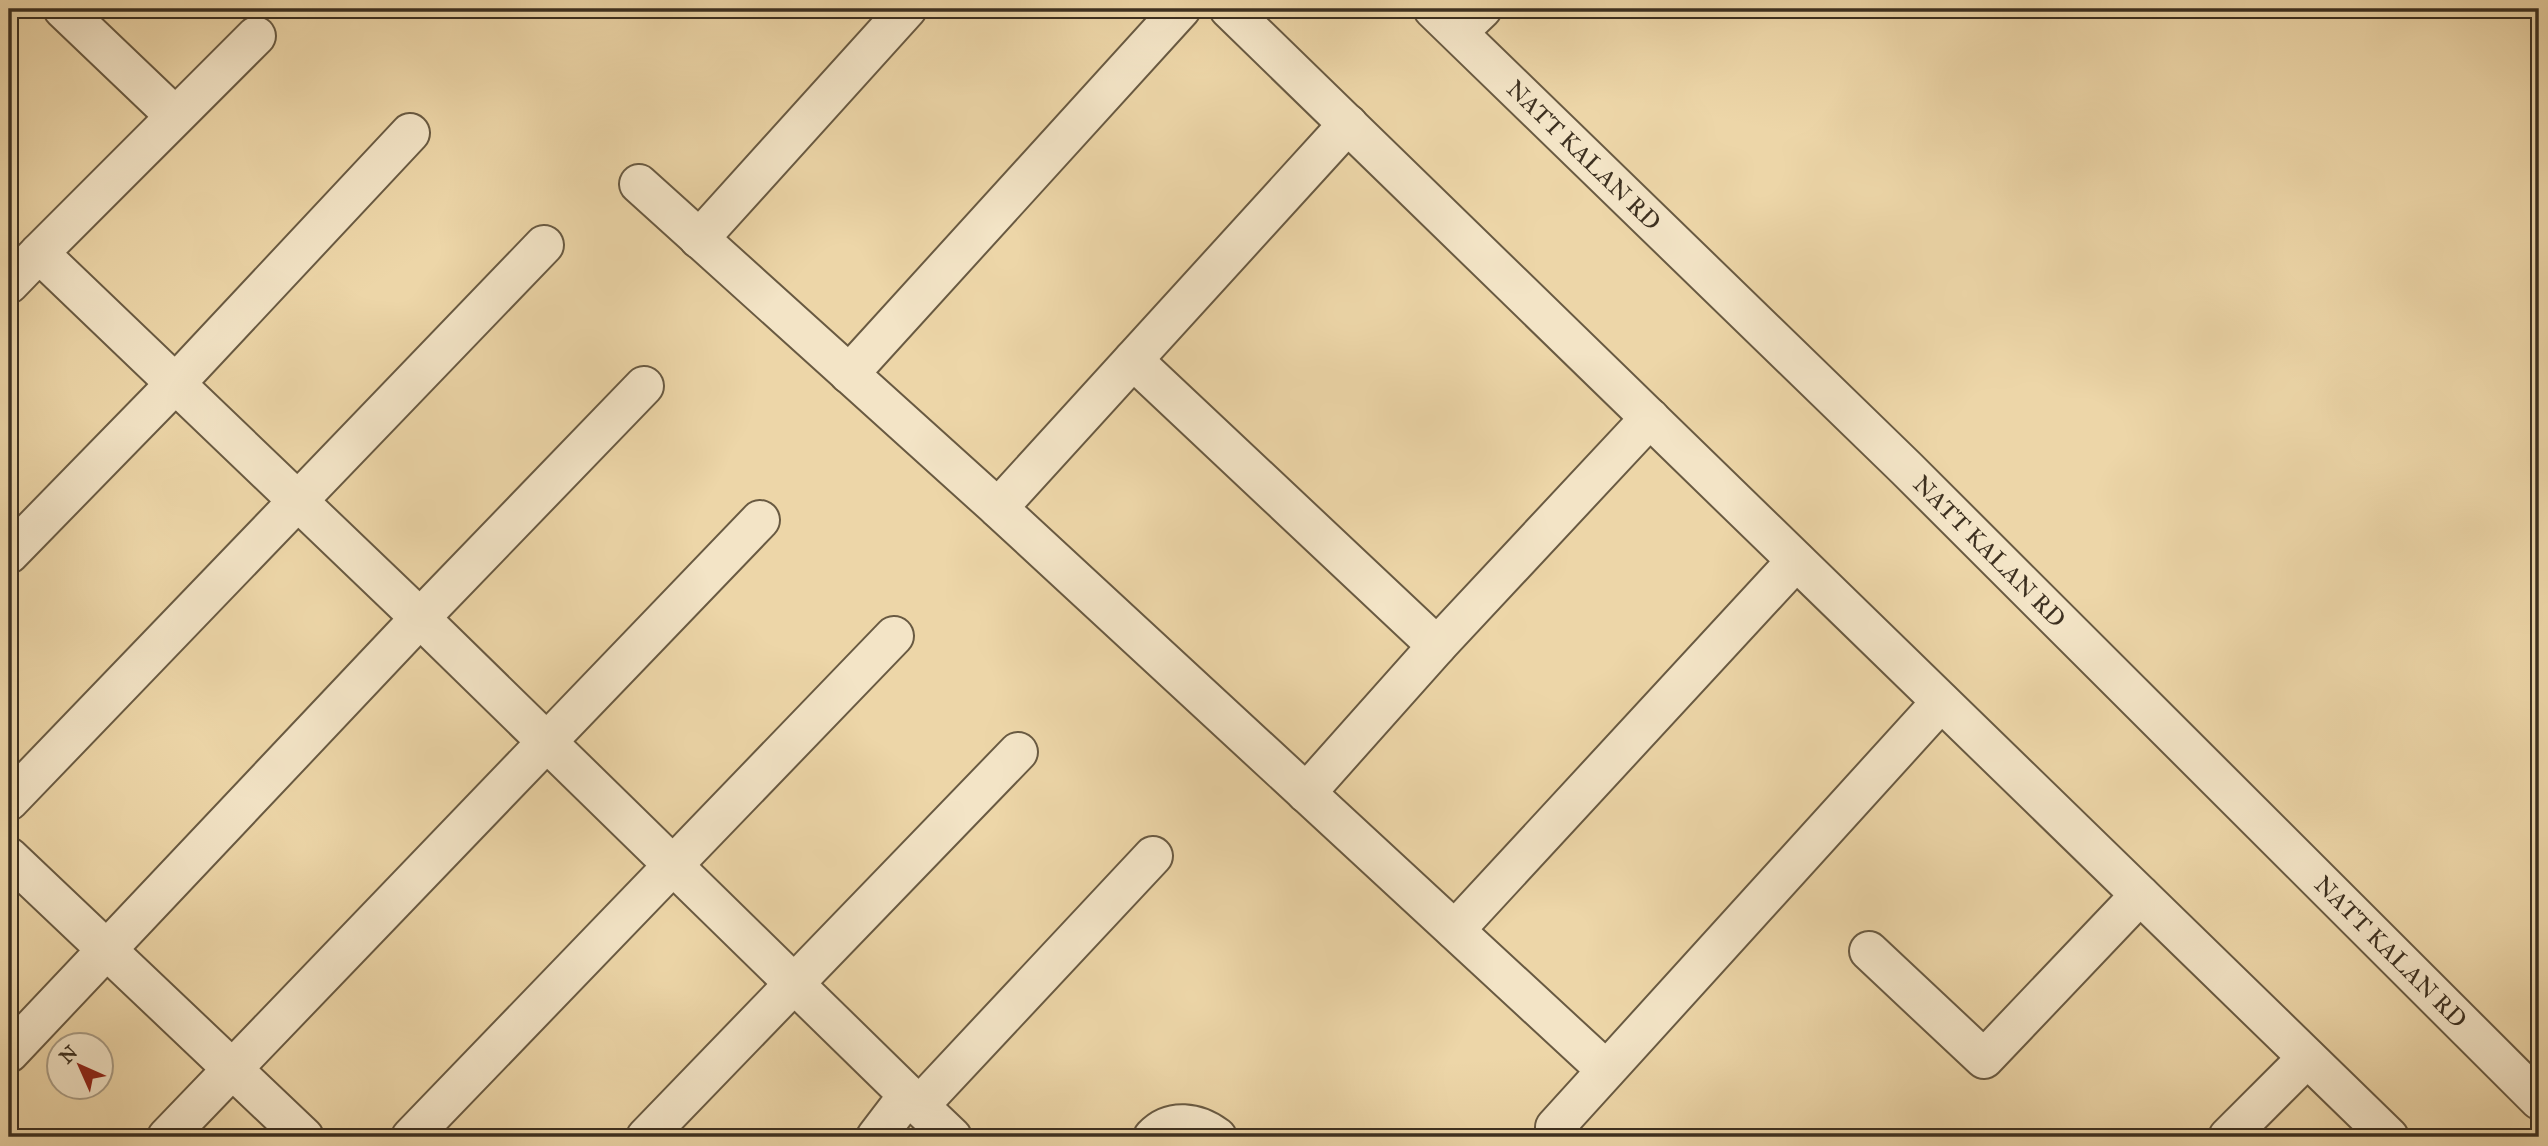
<svg xmlns="http://www.w3.org/2000/svg" width="2548" height="1146" font-family="'IM FELL Great Primer',serif">
<rect width="100%" height="100%" fill="#edd6a8"/>
<filter id="stains"><feTurbulence type="fractalNoise" baseFrequency=".00286" numOctaves="4"/><feColorMatrix values="0 0 0 0 .2 0 0 0 0 .09 0 0 0 0 .02 0 0 0 .5 -.17"/></filter>
<radialGradient id="worn" r=".72"><stop offset=".6" stop-color="#630" stop-opacity="0"/><stop offset="1" stop-color="#630" stop-opacity=".3"/></radialGradient>
<g fill="none" stroke-linecap="round" stroke-linejoin="round">
<defs>
<g id="minor">
<path d="M63 9 175 116"/>
<path d="M1229 9 2389 1137"/>
<path id="s1" d="M1433 9 1906 468 2539 1100"/>
<path d="M1458 32 1482 9"/>
<path d="M1348 124 998 508 1606 1070"/>
<path d="M639 184 998 508"/>
<path d="M699 239 907 9"/>
<path d="M39 253 256 36"/>
<path d="M9 284 39 253 420 618 908 1095 876 1137"/>
<path d="M1133 360 1437 646 1650 418"/>
<path d="M849 374 1181 9"/>
<path d="M9 554 175 384 410 133"/>
<path d="M1306 793 1437 646"/>
<path d="M9 801 544 245"/>
<path d="M9 857 304 1137"/>
<path d="M1455 930 1796 561"/>
<path d="M1869 951 1984 1059 2140 895"/>
<path d="M9 1053 420 618 644 386"/>
<path d="M908 1095 952 1137"/>
<path d="M919 1106 1153 856"/>
<path d="M1555 1127 1941 702"/>
<path d="M167 1137 760 520"/>
<path d="M411 1137 894 636"/>
<path d="M646 1137 1018 752"/>
<path d="M1153 1137C1171 1118 1197 1122 1217 1137"/>
<path d="M2228 1137 2307 1058"/>
</g>
</defs>
<use href="#minor" stroke="#695a42" stroke-width="42"/>
<use href="#minor" stroke="#f3e4c6" stroke-width="38"/>
</g>
<g text-anchor="middle" stroke-width="5" stroke-linejoin="round" paint-order="stroke">
<g font-size="24" fill="#3d3020" stroke="#f3e4c6">
<text dy="8" stroke="none"><textPath href="#s1" startOffset="210">NATT KALAN RD</textPath></text>
<text dy="8" stroke="none"><textPath href="#s1" startOffset="777">NATT KALAN RD</textPath></text>
<text dy="8" stroke="none"><textPath href="#s1" startOffset="1344">NATT KALAN RD</textPath></text>
</g>
</g>
<rect width="2548" height="1146" fill="none" stroke="#edd6a8" stroke-width="35"/>
<rect x="10" y="10" width="2527" height="1125" fill="none" stroke="#3d3020" stroke-width="3.5"/>
<rect x="18" y="18" width="2513" height="1111" fill="none" stroke="#3d3020" stroke-width="2"/>
<g transform="translate(80 1066) rotate(315)"><circle r="33" fill="#f3e4c6" stroke="#aa9c84" stroke-width="2"/>
<path d="M0-5L12 26L0 18L-12 26Z" fill="#8f2418"/>
<text y="-10" font-size="19" font-weight="bold" text-anchor="middle" fill="#3d3020">N</text>
</g>
<rect width="100%" height="100%" filter="url(#stains)"/>
<rect width="100%" height="100%" fill="url(#worn)"/>
</svg>
